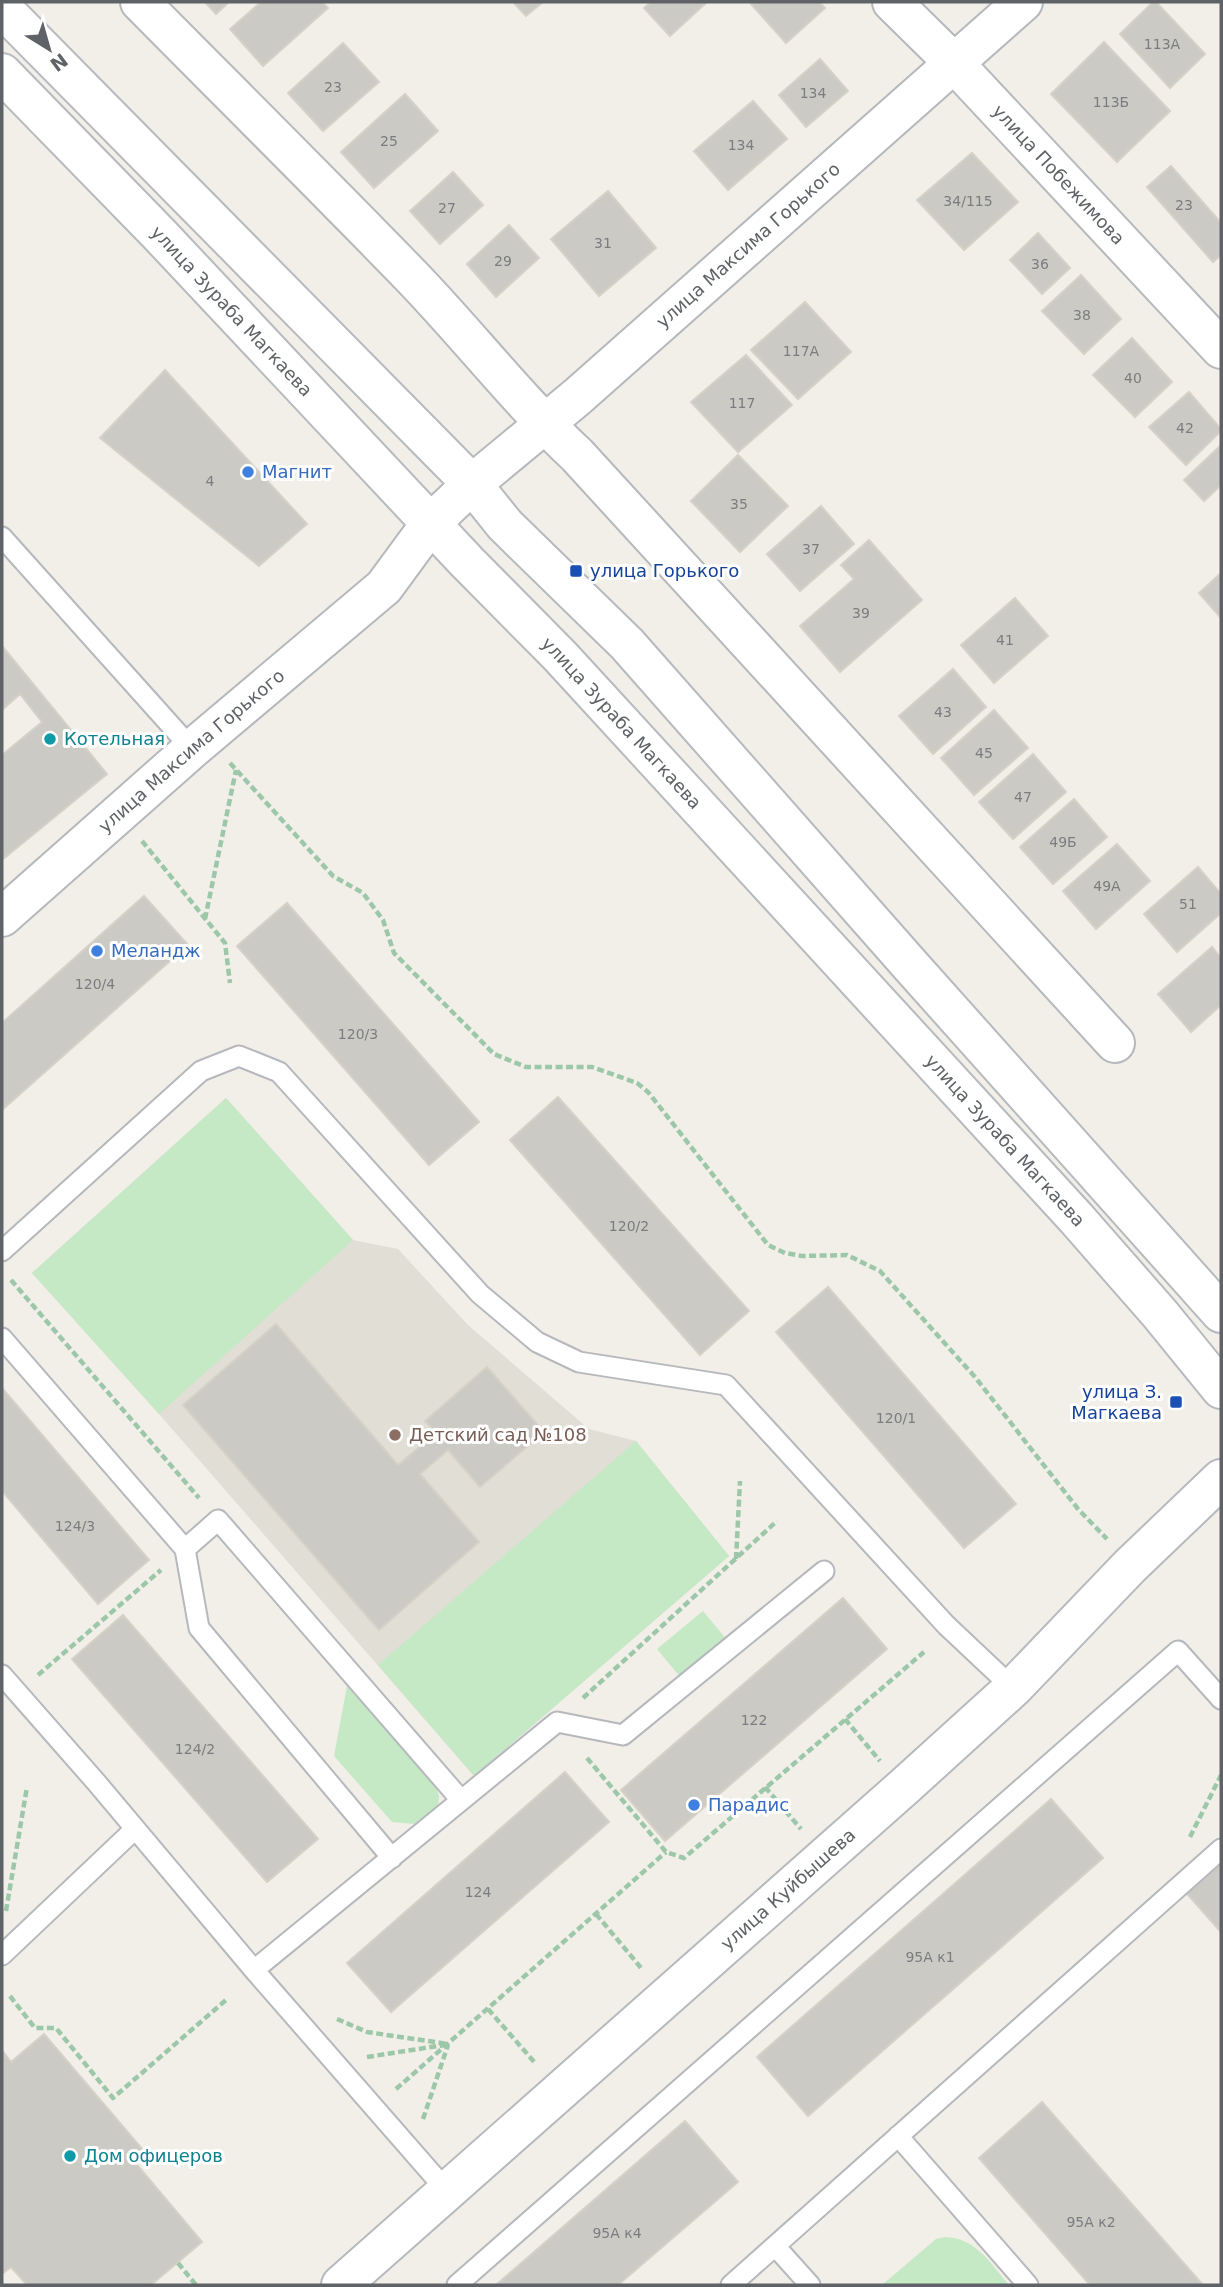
<svg xmlns="http://www.w3.org/2000/svg" width="1223" height="2287" font-family="'DejaVu Sans',sans-serif">
<rect width="100%" height="100%" fill="#f1efe8"/>
<path fill="#e1ded6" d="M226 1098 353 1240 398 1249 468 1325 589 1429 636 1441 729 1556 474 1776 159 1414 32 1273Z"/>
<path fill="#c5e8c5" d="M226 1098 353 1240 159 1414 32 1273Z
M636 1441 729 1556 474 1776 378 1665Z
M703 1611 727 1640 681 1678 657 1649Z
M347 1686 436 1787 439 1796 438 1806 414 1824 392 1822 334 1756Z
M945 2237C976 2238 991 2264 1009 2285H882L936 2239Z"/>
<path fill="#cccac5" stroke="#d6d1c6" stroke-width="2" d="M205 2H229L216 14Z
M261 2H322L328 8 263 66 230 29Z
M513 2H543L526 16Z
M651 2H707L670 36 644 8Z
M753 2H819L825 8 786 43 751 4Z
M1153 2H1156L1205 54 1170 88 1120 34Z
M1104 42 1170 111 1117 162 1051 94Z
M343 43 379 82 323 131 288 93Z
M820 59 848 91 806 127 779 95Z
M405 94 438 131 374 188 341 152Z
M753 101 787 139 728 190 694 151Z
M972 153 1018 202 964 250 917 200Z
M1171 166 1221 223V255L1213 262 1147 187Z
M453 172 483 205 440 244 410 211Z
M608 191 656 248 599 296 551 239Z
M509 225 539 258 496 297 467 264Z
M1038 233 1070 268 1042 294 1010 260Z
M1081 275 1121 319 1084 354 1042 311Z
M805 302 851 352 798 399 751 350Z
M1132 338 1172 382 1135 417 1093 375Z
M746 355 792 405 738 452 691 402Z
M165 370 307 524 259 566 100 438Z
M1189 392 1221 429V431L1186 465 1149 427Z
M1221 445V485L1204 501 1184 480Z
M738 455 788 506 740 552 691 501Z
M821 506 854 544 800 591 767 554Z
M869 540 922 600 840 672 800 626 854 579 841 565Z
M1221 573V618L1199 593Z
M1015 598 1048 636 994 683 961 645Z
M2 646 107 774 2 860V755L42 722 20 694 2 710Z
M953 669 986 707 933 754 899 716Z
M994 710 1028 748 974 795 941 758Z
M1033 754 1066 792 1013 839 979 802Z
M1074 799 1107 837 1053 884 1020 847Z
M1117 844 1150 881 1096 929 1063 891Z
M1198 867 1221 894V913L1177 952 1144 914Z
M144 896 188 945 2 1110V1023Z
M287 903 479 1122 429 1165 237 946Z
M1212 947 1221 958V1005L1191 1032 1158 994Z
M558 1097 749 1311 700 1355 510 1140Z
M828 1287 1016 1504 964 1548 776 1332Z
M276 1324 398 1465 436 1433 425 1421 487 1367 544 1432 480 1487 448 1450 420 1474 479 1542 379 1630 183 1405Z
M2 1388 149 1560 98 1604 2 1491Z
M843 1598 887 1649 665 1841 621 1790Z
M123 1615 318 1839 267 1882 72 1659Z
M565 1772 609 1822 391 2012 347 1963Z
M1051 1799 1103 1858 808 2116 757 2057Z
M1221 1851V1932L1181 1887Z
M44 2034 144 2151 133 2160 202 2242 151 2285H27L11 2267 2 2274V2050L11 2062Z
M1042 2102 1203 2285H1090L979 2158Z
M685 2121 738 2182 618 2285H496Z"/>
<g fill="none" stroke-linecap="round" stroke-linejoin="round">
<defs>
<path id="lane" d="M2 537 192 749
M2 1251 201 1071 239 1056 279 1072 480 1294 537 1342 579 1362 726 1385 946 1625 1013 1688
M2 1338 185 1549 199 1628 392 1858
M185 1549 218 1520 461 1800
M2 1675 96 1782 254 1970 447 2191
M2 1955 135 1829
M254 1970 557 1722 623 1735 824 1571
M898 2136 1028 2285
M775 2246 810 2285
M457 2285 1178 1651 1221 1699
M731 2285 1221 1849"/>
<g id="street">
<path d="M140 2C230 93 322 184 412 277 468 335 518 400 577 455L1115 1043"/>
<path id="s1" d="M892 2 954 63 1221 349"/>
<path id="s2" d="M2 917 192 749 384 587 431 523 472 484 577 397 1023 2"/>
</g>
<g id="secondary">
<path d="M2 8 472 484 505 525 627 644 911 966 1221 1313"/>
<path id="s3" d="M2 73 159 234 467 562 560 656 1076 1218 1160 1314 1221 1389"/>
<path id="s4" d="M341 2285 905 1786 1013 1688 1130 1566 1221 1479"/>
</g>
</defs>
<use href="#lane" stroke="#b5b8bc" stroke-width="23"/>
<use href="#street" stroke="#b5b8bc" stroke-width="42"/>
<use href="#secondary" stroke="#b6babf" stroke-width="42"/>
<path stroke="#9cc7a9" stroke-width="4.5" stroke-dasharray="7 3.5" stroke-linecap="butt" d="M230 763 333 876 363 893 383 920 394 953 494 1054 526 1067H592L637 1083 648 1092 768 1245 785 1253 802 1256 847 1255 880 1271 975 1377 1078 1509 1107 1539
M142 841 225 943 230 983
M205 919 236 770
M11 1280 199 1498
M736 1559 740 1481
M38 1675 161 1570
M583 1698 777 1521
M845 1719 880 1761
M587 1758 666 1852 684 1858 924 1652
M765 1787 801 1829
M1190 1837 1221 1775
M6 1911 27 1787
M596 1914 642 1969
M10 1996 35 2028H56L113 2098 226 2000
M488 2009 536 2064
M337 2019 367 2032 448 2044
M367 2057 444 2045
M396 2089 666 1852
M423 2119 448 2045
M178 2263 196 2285"/>
<use href="#lane" stroke="#fff" stroke-width="19"/>
<use href="#street" stroke="#fff" stroke-width="38"/>
<use href="#secondary" stroke="#fff" stroke-width="38"/>
</g>
<g fill="#3f7fe0" stroke="#fff" stroke-width="2.5">
<circle cx="248" cy="472" r="7"/>
<circle cx="97" cy="951" r="7"/>
<circle cx="694" cy="1805" r="7"/>
</g>
<g fill="#1a4fb4" stroke="#fff" stroke-width="2.5">
<rect x="569" y="564" width="14" height="14" rx="3.5"/>
<rect x="1169" y="1395" width="14" height="14" rx="3.5"/>
</g>
<g fill="#0f9aa8" stroke="#fff" stroke-width="2.5">
<circle cx="50" cy="739" r="7"/>
<circle cx="70" cy="2156" r="7"/>
</g>
<circle fill="#8d6e63" stroke="#fff" stroke-width="2.5" cx="395" cy="1435" r="7"/>
<g text-anchor="middle" stroke-width="6" stroke-linejoin="round" paint-order="stroke">
<g font-size="14" fill="#7a7d7f">
<text x="1162" y="49">113А</text>
<text x="333" y="92">23</text>
<text x="813" y="98">134</text>
<text x="1111" y="107">113Б</text>
<text x="389" y="146">25</text>
<text x="741" y="150">134</text>
<text x="968" y="206">34/115</text>
<text x="1184" y="210">23</text>
<text x="447" y="213">27</text>
<text x="603" y="248">31</text>
<text x="503" y="266">29</text>
<text x="1040" y="269">36</text>
<text x="1082" y="320">38</text>
<text x="801" y="356">117А</text>
<text x="1133" y="383">40</text>
<text x="742" y="408">117</text>
<text x="1185" y="433">42</text>
<text x="210" y="486">4</text>
<text x="739" y="509">35</text>
<text x="811" y="554">37</text>
<text x="861" y="618">39</text>
<text x="1005" y="645">41</text>
<text x="943" y="717">43</text>
<text x="984" y="758">45</text>
<text x="1023" y="802">47</text>
<text x="1063" y="847">49Б</text>
<text x="1107" y="891">49А</text>
<text x="1188" y="909">51</text>
<text x="95" y="989">120/4</text>
<text x="358" y="1039">120/3</text>
<text x="629" y="1231">120/2</text>
<text x="896" y="1423">120/1</text>
<text x="75" y="1531">124/3</text>
<text x="754" y="1725">122</text>
<text x="195" y="1754">124/2</text>
<text x="478" y="1897">124</text>
<text x="930" y="1962">95А к1</text>
<text x="1091" y="2227">95А к2</text>
<text x="617" y="2238">95А к4</text>
</g>
<g font-size="18" fill="#5f6368" stroke="#fff">
<text dy="6" stroke="none"><textPath href="#s1" startOffset="240">улица Побежимова</textPath></text>
<text dy="6" stroke="none"><textPath href="#s2" startOffset="1006">улица Максима Горького</textPath></text>
<text dy="6" stroke="none"><textPath href="#s3" startOffset="331">улица Зураба Магкаева</textPath></text>
<text dy="6" stroke="none"><textPath href="#s3" startOffset="898">улица Зураба Магкаева</textPath></text>
<text dy="6" stroke="none"><textPath href="#s2" startOffset="252">улица Максима Горького</textPath></text>
<text dy="6" stroke="none"><textPath href="#s3" startOffset="1465">улица Зураба Магкаева</textPath></text>
<text dy="6" stroke="none"><textPath href="#s4" startOffset="597">улица Куйбышева</textPath></text>
</g>
<g font-size="18" fill="#366cbe" stroke="#fff" text-anchor="start">
<text x="262" y="478">Магнит</text>
<text x="111" y="957">Меландж</text>
<text x="708" y="1811">Парадис</text>
</g>
<g font-size="18" fill="#164399" stroke="#fff" text-anchor="start">
<text x="590" y="577">улица Горького</text>
<text x="1162" y="1398" text-anchor="end">улица З.<tspan x="1162" dy="21">Магкаева</tspan></text>
</g>
<g font-size="18" fill="#0d838f" stroke="#fff" text-anchor="start">
<text x="64" y="745">Котельная</text>
<text x="84" y="2162">Дом офицеров</text>
</g>
<g font-size="18" fill="#785e54" stroke="#fff" text-anchor="start">
<text x="409" y="1441">Детский сад №108</text>
</g>
</g>
<rect width="1223" height="2287" fill="none" stroke="#5f6368" stroke-width="7"/>
<g transform="translate(49 49) rotate(143)" stroke="#ffffff" stroke-width="5" paint-order="stroke">
<path d="M0-5L12 26L0 18L-12 26Z" fill="#5f6368"/>
<text y="-10" font-size="19" font-weight="bold" text-anchor="middle" fill="#5f6368">N</text>
</g>
</svg>
